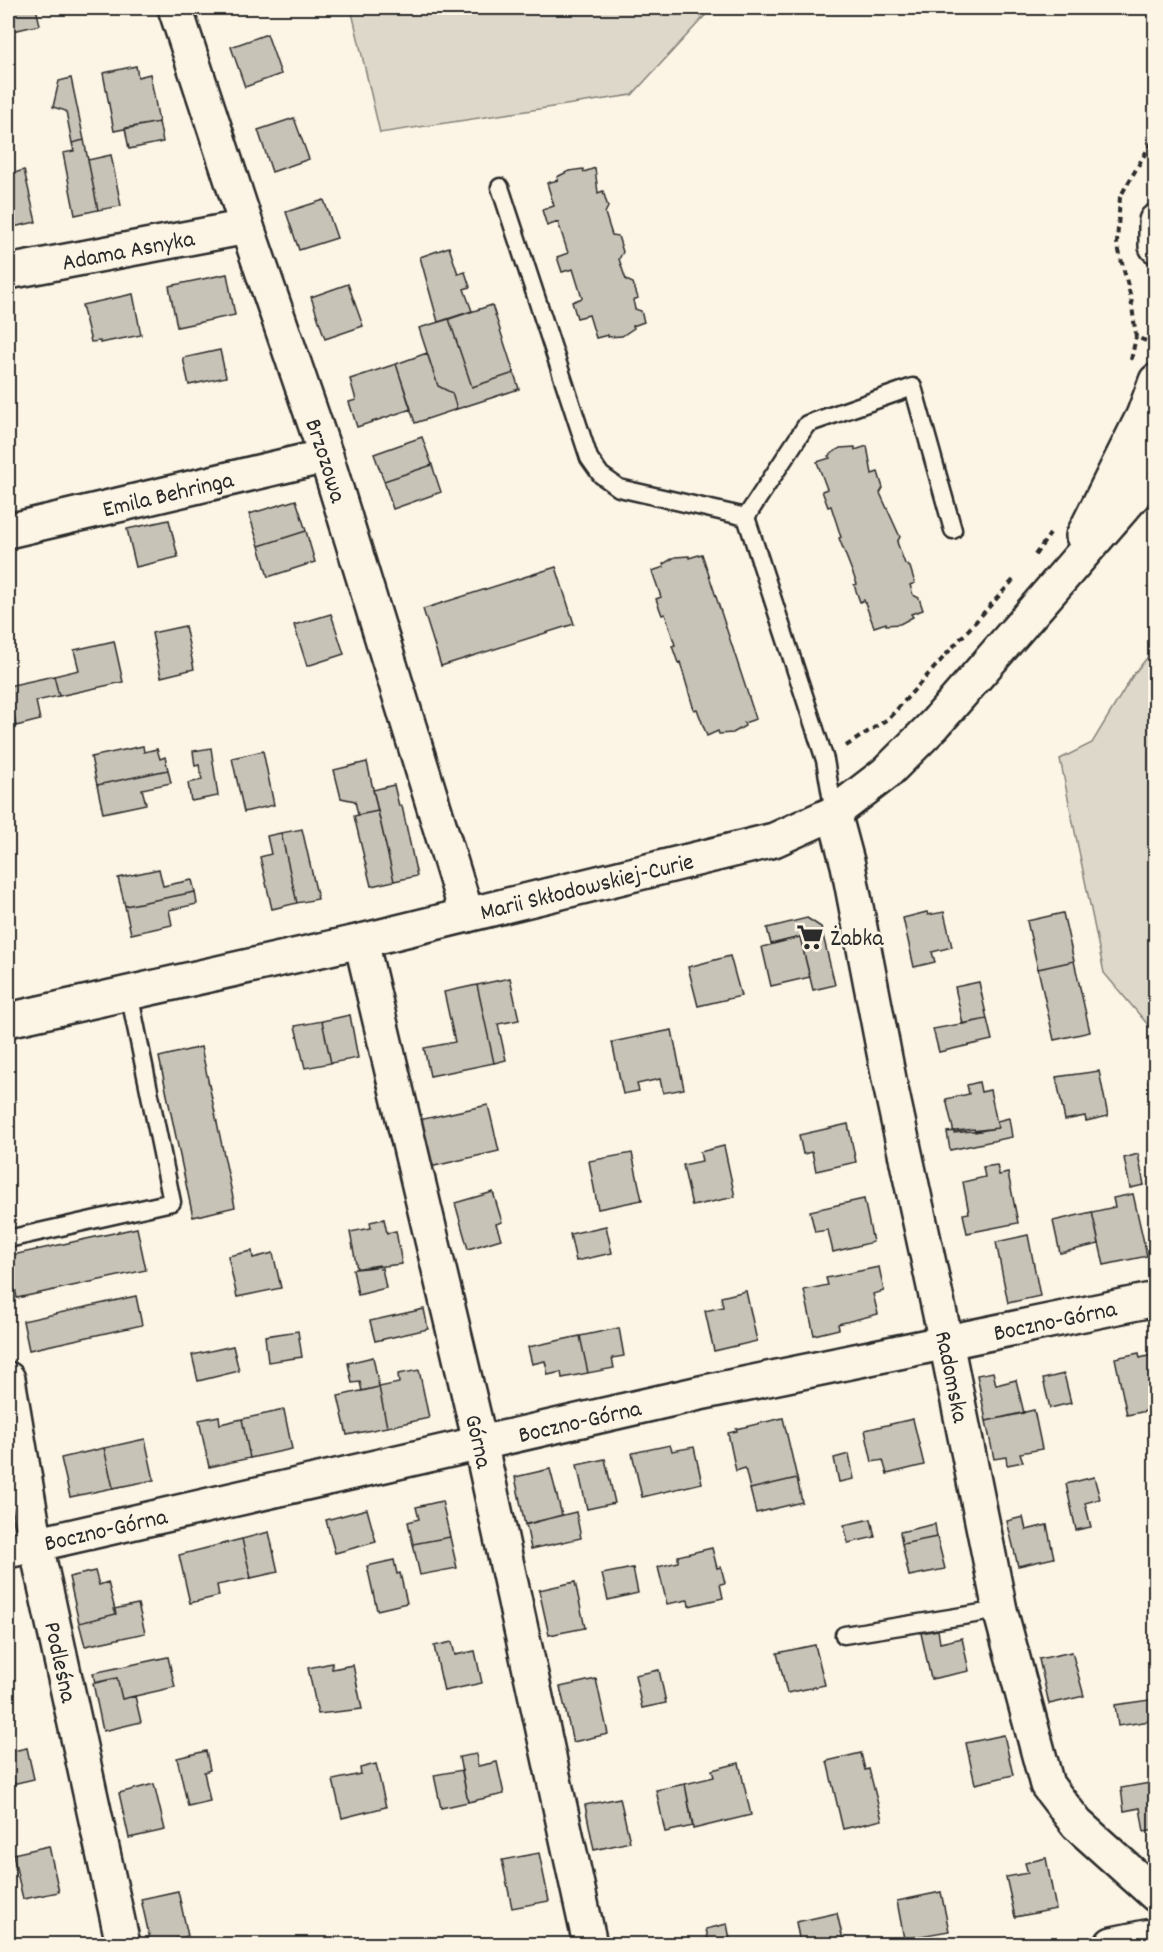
<svg xmlns="http://www.w3.org/2000/svg" width="1163" height="1952" font-family="Dekko,sans-serif">
<rect width="100%" height="100%" fill="#fcf5e5"/>
<filter id="ink" filterUnits="userSpaceOnUse"><feTurbulence type="fractalNoise" baseFrequency=".0167" numOctaves="2"/><feDisplacementMap in="SourceGraphic" scale="12" xChannelSelector="R" yChannelSelector="G"/><feConvolveMatrix kernelMatrix="1 2 1 2 8 2 1 2 1" color-interpolation-filters="sRGB"/></filter>
<g filter="url(#ink)">
<path fill="#ded8ca" stroke="#84827a" stroke-width="1.5" d="M351 8H712L632 95 380 133Z
M1155 648V1033L1104 973 1060 759 1092 743 1133 675Z"/>
<path fill="#c8c3b7" stroke="#2b2b2b" stroke-width="1.5" d="M8 8H36L40 25 8 32Z
M267 34 281 74 245 87 231 47Z
M136 66 138 77 150 74 159 122 114 131 103 73Z
M71 78 84 140 72 143 66 111 53 107 59 81Z
M294 118 309 159 272 172 258 130Z
M159 122 163 142 129 149 125 128Z
M84 140 98 210 75 215 63 153 74 151 72 143Z
M111 155 121 206 98 210 88 160Z
M595 168 598 193 603 191 608 207 605 213 612 235 618 236 623 252 619 259 626 280 633 283 638 298 633 300 635 309 641 311 644 322 633 326 634 328 622 336 608 337V335L596 338 589 315 577 318 572 302 582 298 573 269 562 272 557 257 568 253 558 222 547 226 542 210 554 206 547 183 558 180 557 177 569 171 583 169 584 172Z
M24 170 36 222 13 227V224L8 225V175Z
M324 200 337 238 299 250 286 212Z
M449 247 458 274 465 272 470 287 464 289 472 311 438 322 420 257Z
M227 274 235 315 177 327 169 286Z
M348 284 363 326 325 339 311 297Z
M133 294 141 335 100 343V341L91 342 82 305Z
M492 305 514 373 472 387 449 319Z
M449 319 472 387 514 373 519 389 457 409 452 393 438 386 419 328Z
M220 350 226 377 189 385 183 358Z
M427 353 438 386 452 393 457 409 415 423 396 364Z
M396 364 411 409 357 427 349 402 356 400 350 379Z
M422 437 432 465 384 481 374 454Z
M867 446 872 474 878 472 883 488 880 493 900 537 897 542 905 564 910 567 915 583 910 585 913 595 919 598 923 610 911 614 913 617 900 624 886 625V623L874 627 864 600 860 602 854 585 857 584 839 538 841 537 831 506 828 507 822 491 827 489 817 462 830 458 828 456 840 448 855 447V450Z
M432 465 441 492 393 509 384 481Z
M296 500 306 531 259 546 249 514Z
M169 520 178 557 136 567 127 529Z
M306 531 315 562 268 577 259 546Z
M702 554 756 719 744 723 745 726 733 733 719 734 718 731 707 736 697 709 694 710 680 662 678 663 672 646 675 645 665 614 662 615 656 599 661 597 652 571 664 567 663 564 675 557 689 556V558Z
M556 567 574 624 441 666 423 609Z
M331 614 344 654 307 666 294 625Z
M185 626 194 669 161 677 152 633Z
M114 641 123 682 59 696 54 676 79 670 74 650Z
M54 676 59 696 36 701 40 720 16 726 8 686Z
M8 686 16 726 8 728Z
M143 746 144 752 157 749 160 759 165 757 168 770 97 785 91 757Z
M211 748 218 796 191 801 188 783 202 780 199 765 195 766 193 751Z
M263 751 274 805 244 812 232 758Z
M367 762 378 811 358 815 355 801 341 798 334 770Z
M168 770 171 783 142 789 146 804 103 813 97 785Z
M394 785 399 806H402L417 876 394 881 373 790Z
M378 811 394 881 371 886 354 816Z
M302 829 318 899 297 903 281 833Z
M281 833 297 903 272 909 260 857 271 854 267 836Z
M159 869 163 886 192 880 195 892 125 906 118 878Z
M195 892 197 904 169 910 172 925 131 934 125 906Z
M927 912 928 915 944 912 952 947 932 952 935 962 914 967 903 918Z
M1063 913 1074 961 1038 969 1027 921Z
M807 918 821 927 835 985 813 990 800 937 771 944 767 928Z
M800 937 810 977 771 986 762 947Z
M730 956 741 996 698 1006 688 967Z
M1074 961 1090 1032 1054 1040 1038 969Z
M510 978 519 1020 498 1024 506 1060 494 1063 477 985Z
M979 982 987 1019 963 1024 955 987Z
M477 985 494 1063 430 1076 424 1048 455 1042 444 992Z
M350 1015 358 1058 331 1063 322 1021Z
M987 1019 992 1040 939 1052 933 1029Z
M322 1021 331 1063 305 1068 295 1026Z
M672 1030 684 1089 663 1093 660 1079 637 1084 639 1091 623 1094 612 1042Z
M201 1047 235 1207 193 1217 159 1057Z
M1099 1071 1108 1116 1086 1121 1085 1116 1065 1120 1056 1077Z
M1156 1079V1115L1148 1081Z
M979 1082 981 1092 990 1090 998 1128 954 1133 946 1099 969 1094 967 1085Z
M488 1105 499 1151 430 1167 419 1120Z
M1009 1118 1012 1137 950 1150 947 1132 974 1129 975 1132 998 1128 997 1121Z
M848 1124 856 1162 816 1171 812 1152 803 1154 799 1135Z
M724 1146 735 1197 692 1206 683 1165 702 1161 700 1152Z
M632 1153 642 1200 598 1209 589 1161Z
M1138 1154 1144 1185 1130 1188 1124 1158Z
M997 1165 999 1175 1008 1173 1018 1223 967 1233 963 1214 969 1213 963 1182 985 1177 983 1167Z
M493 1192 502 1222 496 1224 501 1239 468 1249 455 1203Z
M1133 1194 1147 1256 1104 1265 1092 1212 1115 1207 1113 1198Z
M864 1199 873 1242 833 1252 828 1230 815 1232 810 1211Z
M1092 1212 1099 1244 1060 1253 1053 1221Z
M384 1219 387 1233 396 1231 402 1264 357 1269 350 1232 371 1228 370 1222Z
M606 1226 612 1253 576 1261 570 1234Z
M137 1228 146 1270 17 1298 8 1256Z
M1028 1235 1040 1296 1008 1303 996 1242Z
M252 1251 253 1258 273 1253 281 1288 237 1297 228 1256Z
M379 1265 380 1269 382 1268 386 1288 358 1295 353 1269Z
M879 1267 884 1291 873 1294 878 1314 838 1324 839 1329 814 1335 804 1290 828 1285 826 1278Z
M746 1291 757 1341 714 1351 705 1311 723 1307 721 1297Z
M136 1296 142 1325 29 1350 23 1321Z
M424 1309 428 1329 375 1341 370 1321Z
M619 1328 624 1356 612 1358 614 1368 588 1373 580 1336Z
M298 1331 302 1357 268 1362 265 1336Z
M580 1336 588 1373 562 1378 561 1372 548 1375 545 1361 532 1364 528 1347Z
M233 1346 239 1371 198 1381 192 1355Z
M1139 1353 1140 1358 1156 1354V1409L1127 1415 1115 1358Z
M373 1357 379 1387 362 1391 360 1382 352 1383 348 1363Z
M419 1370 429 1418 387 1427 379 1387 399 1383 398 1374Z
M993 1372 996 1385 1016 1380 1024 1413 986 1421 977 1375Z
M1064 1374 1071 1403 1050 1408 1043 1379Z
M379 1387 387 1427 347 1435 338 1396Z
M284 1410 292 1449 250 1458 242 1419Z
M1034 1410 1042 1449 1020 1453 1023 1462 1007 1465 1006 1457 994 1459 986 1421Z
M219 1416 220 1424 242 1419 250 1458 209 1467 199 1420Z
M783 1418 797 1478 750 1489 745 1468 736 1471 728 1433 737 1431 736 1429Z
M913 1419 924 1465 887 1474 883 1460 872 1462 865 1430Z
M145 1439 154 1480 113 1488 104 1448Z
M670 1445 672 1451 694 1447 702 1483 642 1497 632 1453Z
M104 1448 113 1488 70 1497 61 1458Z
M849 1454 854 1479 839 1482 834 1458Z
M605 1459 615 1503 587 1509 577 1465Z
M550 1469 562 1515 525 1525 515 1477Z
M1094 1477 1100 1499 1085 1503 1091 1527 1076 1530 1066 1484Z
M797 1478 802 1502 756 1513 750 1489Z
M442 1501 450 1537 413 1544 408 1522 419 1519 416 1507Z
M367 1509 376 1542 335 1553 326 1520Z
M576 1512 581 1538 531 1549 526 1524Z
M1023 1517 1026 1530 1047 1525 1054 1558 1018 1566 1007 1521Z
M871 1519 875 1537 848 1543 844 1525Z
M935 1524 937 1537 902 1544 900 1532Z
M269 1532 278 1572 251 1578 242 1539Z
M450 1537 457 1568 420 1575 413 1544Z
M937 1537 945 1569 909 1576 902 1544Z
M1156 1537V1570L1149 1539Z
M242 1539 251 1578 217 1585 219 1596 190 1603 179 1555Z
M712 1548 717 1568 721 1567 725 1583 720 1584 723 1598 689 1606 688 1600 667 1604 658 1567 678 1562V1556Z
M394 1560 397 1574 400 1573 407 1603 377 1610 367 1566Z
M633 1568 638 1593 608 1600 602 1574Z
M95 1571 99 1585 108 1582 116 1614 79 1623 69 1577Z
M575 1582 585 1628 549 1635 539 1590Z
M138 1604 145 1633 85 1646 79 1623 116 1614 114 1609Z
M938 1630 940 1643 962 1638 969 1671 931 1679 921 1633Z
M452 1642 455 1655 475 1651 482 1683 444 1691 434 1646Z
M815 1645 825 1685 787 1693 777 1653Z
M1072 1652 1084 1696 1049 1704 1039 1659Z
M168 1657 175 1687 122 1699 117 1678 95 1683 93 1673Z
M332 1663V1669L353 1665 362 1709 318 1714 308 1668Z
M659 1670 666 1703 642 1708 635 1675Z
M117 1678 122 1699 135 1696 141 1722 103 1731 93 1683Z
M596 1679 608 1734 573 1742 560 1687Z
M1156 1699V1720L1118 1726 1115 1705Z
M1004 1735 1013 1775 975 1784 966 1743Z
M27 1748 34 1779 8 1785V1752Z
M206 1751 210 1770 204 1772 210 1801 188 1806 177 1758Z
M861 1753 865 1770 869 1769 882 1820 843 1829 827 1761Z
M476 1754 478 1766 497 1762 504 1794 468 1802 459 1757Z
M739 1763 751 1815 693 1829 685 1784 714 1777 712 1770Z
M376 1764 386 1807 342 1818 333 1780 361 1774 360 1768Z
M462 1770 468 1802 441 1808 434 1775Z
M1156 1782V1830L1144 1832 1140 1808 1124 1811 1121 1788Z
M154 1784 165 1830 129 1838 119 1793Z
M685 1784 693 1826 665 1832 656 1790Z
M620 1798 630 1842 594 1850 585 1805Z
M49 1846 59 1892 23 1899 13 1854Z
M539 1853 549 1901 512 1908 502 1860Z
M1046 1858 1056 1909 1015 1917 1006 1877 1028 1873 1025 1863Z
M178 1891 188 1936 151 1944 141 1899Z
M941 1892 949 1931 904 1939 897 1901Z
M837 1913 844 1944H795L800 1943 796 1922Z
M727 1924 731 1944H685L708 1938 706 1929Z"/>
<g fill="none" stroke-linecap="round" stroke-linejoin="round">
<defs>
<path id="lane" d="M500 187 589 458 601 475 619 488 746 517
M834 813 825 760 746 517 807 424 913 387 953 530
M8 1239 172 1202 129 993
M844 1635 1000 1610"/>
<g id="street">
<path id="s1" d="M175 8 247 227 326 456 467 915"/>
<path id="s2" d="M8 272 247 227"/>
<path id="s3" d="M8 531 326 456"/>
<path id="s4" d="M834 813 848 865 890 1084 946 1342 1000 1610 1047 1785 1077 1824 1156 1895"/>
<path id="s5" d="M361 941 480 1442 590 1944"/>
<path id="s6" d="M8 1379 36 1545 123 1944"/>
<path id="s7" d="M8 1551 700 1393 1156 1299"/>
<path d="M1112 1944 1156 1935"/>
</g>
<g id="secondary">
<path d="M1156 221V246"/>
<path d="M1083 536 1143 416 1156 381"/>
<path id="s8" d="M8 1020 361 941 774 840 834 813 886 773 935 724 1133 496 1156 455"/>
</g>
</defs>
<use href="#lane" stroke="#2b2b2b" stroke-width="21"/>
<use href="#street" stroke="#2b2b2b" stroke-width="38"/>
<use href="#secondary" stroke="#2b2b2b" stroke-width="38"/>
<path stroke="#2b2b2b" stroke-width="4" stroke-dasharray="6 4.5" stroke-linecap="butt" d="M1156 122 1153 140 1120 197 1117 243 1131 298 1136 337 1156 345
M1131 360 1136 337
M1035 555 1050 534
M846 746 889 718 1015 578"/>
<use href="#lane" stroke="#fcf5e5" stroke-width="16"/>
<use href="#street" stroke="#fcf5e5" stroke-width="33"/>
<use href="#secondary" stroke="#fcf5e5" stroke-width="33"/>
</g>
</g>
<defs>
<symbol id="supermarket-bare" viewBox="-9 -9 18 18"><path d="M-6-5.5h2.5l.6 2H6L4.5 2H-2.5L-4.4-4H-6ZM-1.5 3.2a1.3 1.3 0 1 0 .1 0ZM3 3.2a1.3 1.3 0 1 0 .1 0Z" fill="#2b2b2b" stroke="#fcf5e5" stroke-width="2.5" paint-order="stroke"/></symbol>
</defs>
<g fill-rule="evenodd">
<use href="#supermarket-bare" x="791" y="918" width="38" height="38"/>
</g>
<g text-anchor="middle" stroke-width="5" stroke-linejoin="round" paint-order="stroke">
<g font-size="24" fill="#2b2b2b" stroke="#fcf5e5">
<text dy="8" stroke="none"><textPath href="#s2" startOffset="122">Adama Asnyka</textPath></text>
<text dy="8" stroke="none"><textPath href="#s1" startOffset="477">Brzozowa</textPath></text>
<text dy="8" stroke="none"><textPath href="#s3" startOffset="164">Emila Behringa</textPath></text>
<text dy="8" stroke="none"><textPath href="#s8" startOffset="594">Marii Skłodowskiej-Curie</textPath></text>
<text dy="8" stroke="none"><textPath href="#s7" startOffset="1072">Boczno-Górna</textPath></text>
<text dy="8" stroke="none"><textPath href="#s4" startOffset="576">Radomska</textPath></text>
<text dy="8" stroke="none"><textPath href="#s7" startOffset="586">Boczno-Górna</textPath></text>
<text dy="8" stroke="none"><textPath href="#s5" startOffset="514">Górna</textPath></text>
<text dy="8" stroke="none"><textPath href="#s7" startOffset="100">Boczno-Górna</textPath></text>
<text dy="8" stroke="none"><textPath href="#s6" startOffset="288">Podleśna</textPath></text>
</g>
<g font-size="24" fill="#2b2b2b" stroke="#fcf5e5" text-anchor="start">
<text x="830" y="945">Żabka</text>
</g>
</g>
<rect width="1163" height="1952" fill="none" stroke="#fcf5e5" stroke-width="30"/>
<rect x="15" y="15" width="1133" height="1922" fill="none" stroke="#2b2b2b" stroke-width="2" filter="url(#ink)"/>
</svg>
